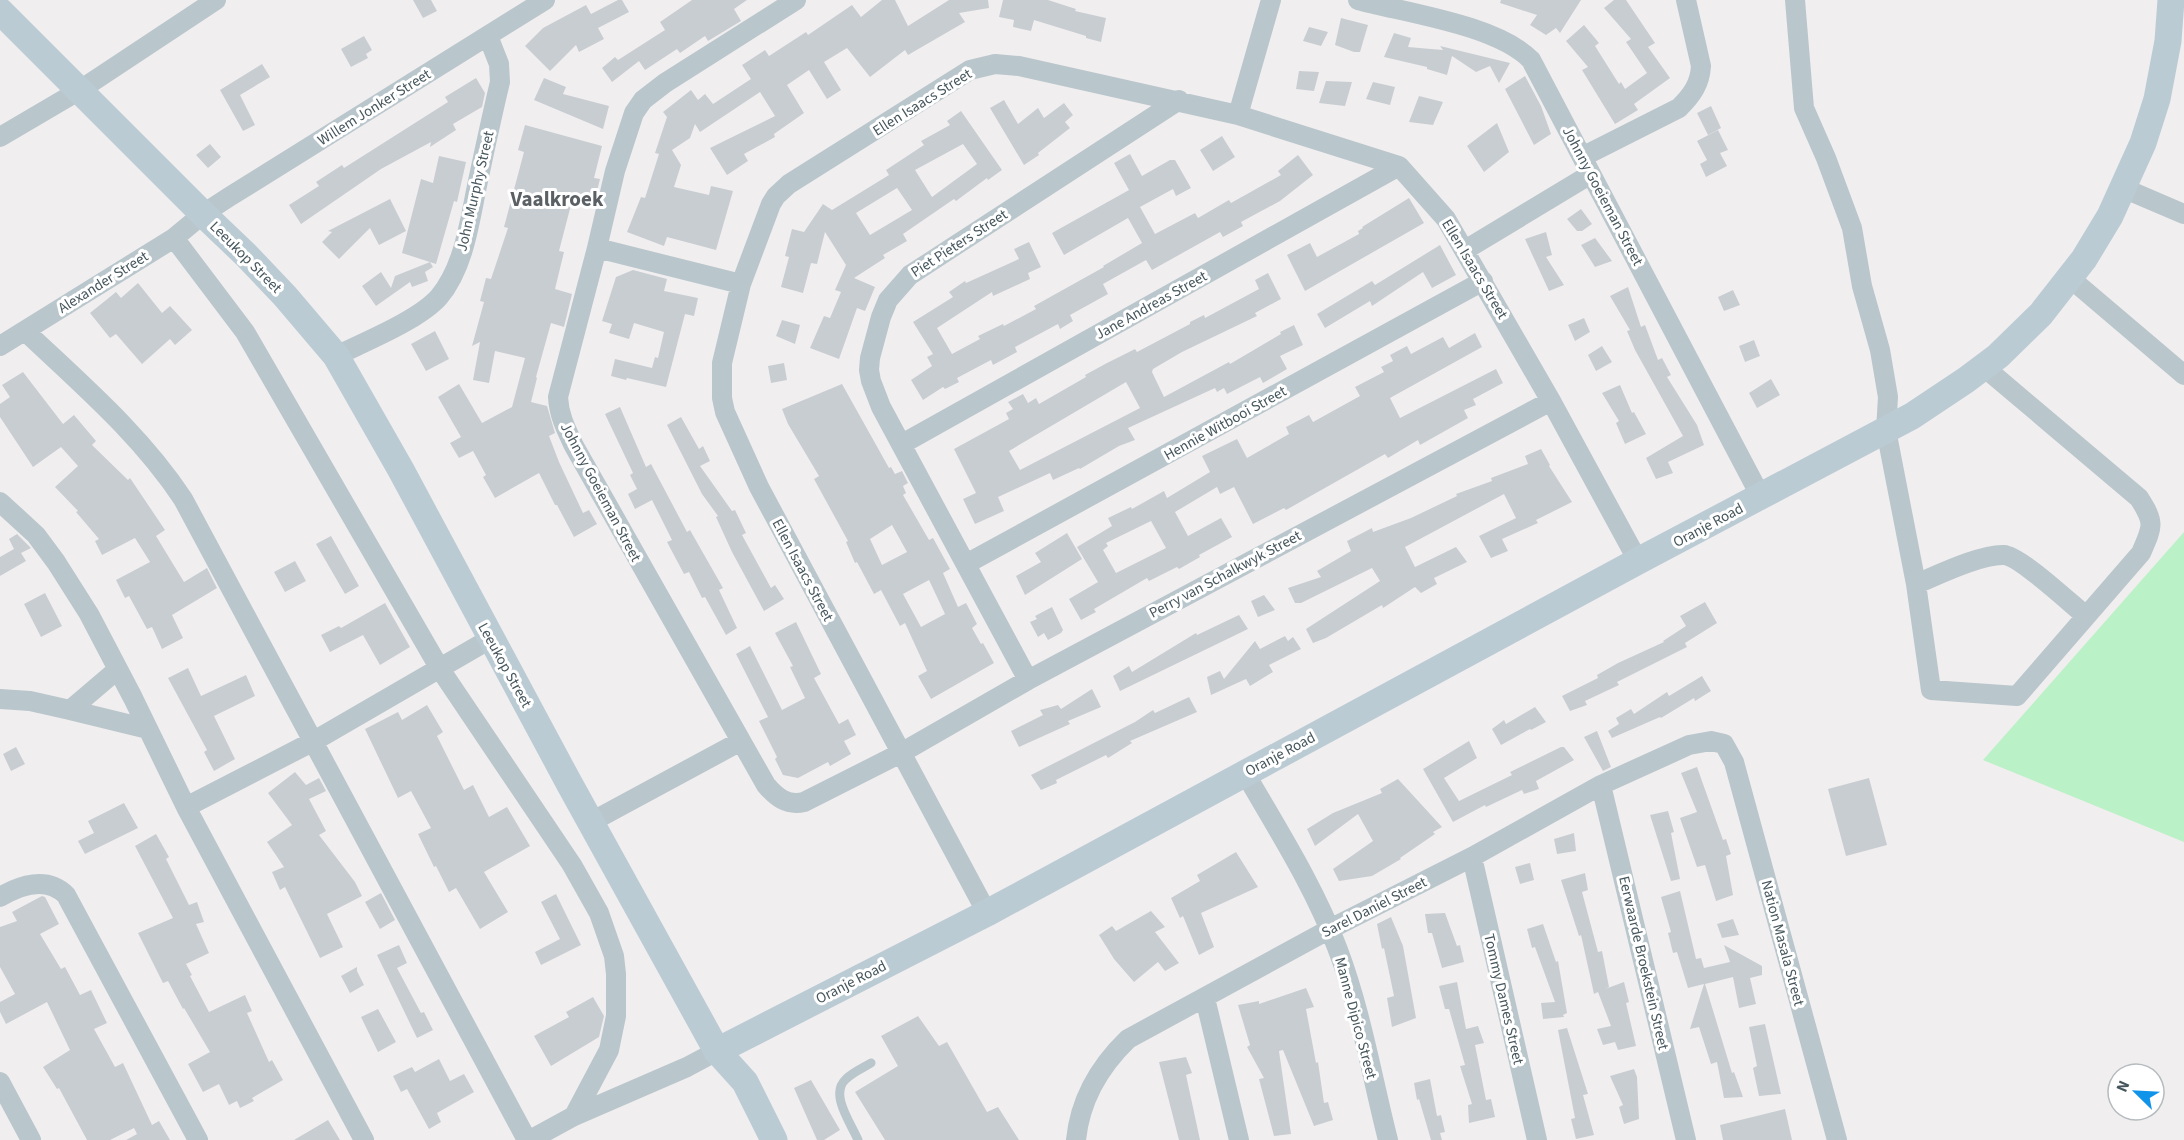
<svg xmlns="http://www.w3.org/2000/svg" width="2184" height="1140" font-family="'Source Sans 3',sans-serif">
<rect width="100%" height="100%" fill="#f1eeef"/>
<path fill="#baf1c6" d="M2184 532V842L1983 760Z"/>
<path fill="#c8cdd2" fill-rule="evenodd" d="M413 0H431L437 11 423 18Z
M618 0H622L629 12 598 28 604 39 579 52 576 45 550 71 525 46 543 28 586 5 591 14Z
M692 0H747L734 9 741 21 708 41 705 36 680 53 677 49 645 70 639 61 612 82 602 68 615 57 618 60 665 30 660 22Z
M882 0H895L908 26 949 0H988L989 8 959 13 965 22 908 55 905 50 870 77 847 48 824 62 841 90 827 99 809 70 787 85 804 113 774 134 775 137 744 154 748 161 727 175 710 148 775 116 760 92 700 132 695 124 690 138 672 150 681 165 674 187 709 195 711 186 733 191 716 250 667 237 664 246 627 232 641 197 645 198 659 154 655 153 667 117 663 112 691 90 698 100 705 94 713 104 751 79 742 65 765 50 769 56 806 32 808 35 852 5 861 17Z
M1003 0H1048L1076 9 1075 11 1106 18 1101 42 1086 38V36L1034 20 1031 31 1013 27 1014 20 999 17Z
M1501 0H1581L1560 33 1556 28 1546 35 1530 25 1537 15 1500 3Z
M1614 0H1626L1655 43 1648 47 1670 78 1634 104 1638 110 1615 124 1582 70 1588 67 1566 41 1584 25 1599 43 1595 46 1619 84 1621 82 1625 89 1647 73 1626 42 1631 39 1604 8Z
M1341 18 1368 25 1360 52H1354L1335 45Z
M1309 27 1328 32 1321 46 1303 41Z
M1394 33 1411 38 1408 47 1443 50 1440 46 1510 63 1499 83 1490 66 1476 72 1452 56 1447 75 1427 69V67L1384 57Z
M364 36 372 50 366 54 368 58 351 67 341 49Z
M262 64 270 77 240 95 255 125 243 131 220 90Z
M1299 71 1319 72 1314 91 1296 89Z
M1525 76 1541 106 1551 134 1534 145 1505 89Z
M476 78 485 93 482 107 453 124 456 130 430 147 431 142 381 169 301 224 289 205 319 186 316 182 342 165 344 168 448 102 445 97Z
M544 78 566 87 563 94 609 106 603 129 534 100Z
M1326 81 1352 82 1345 106 1319 103Z
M1373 82 1395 87 1390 105 1366 99Z
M1419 96 1443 102 1433 125 1409 122Z
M1004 100 1018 124 1038 108 1044 118 1064 103 1073 115 1065 122 1070 128 1038 153 1039 155 1024 165 990 108Z
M1711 106 1721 128 1708 135 1697 113Z
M961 111 1002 170 988 180 987 178 956 201 954 199 903 234 907 241 883 255 885 258 854 278 875 287 865 311 857 308 839 359 810 348 824 316 830 318 841 292 835 290 846 265 825 232 817 264 811 263 803 293 781 287 789 257 785 256 792 229 804 232 823 204 832 210 889 175 886 170 924 145 921 141 950 125 947 121ZM963 144 977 164 932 197 915 170ZM897 188 912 210 870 235 856 213Z
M1497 123 1509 152 1484 172 1467 146Z
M525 125 602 146 594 178 600 179 593 207 572 201 559 251 564 252 555 289 572 294 564 327 551 323 536 377 537 378 531 402 547 406 555 433 549 436 559 462 583 513 589 510 597 524 574 537 557 505H555L539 473 495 498 483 477 486 475 473 451 459 458 450 443 461 437 438 397 459 384 482 423 512 407 525 358 495 351 489 383 473 380 480 342 472 346 484 302 480 301 486 278 491 279 508 228 504 227 524 152 518 150Z
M1718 130 1728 150 1720 153 1727 166 1706 177 1700 164 1707 160 1697 141Z
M1222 136 1235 157 1213 171 1200 150Z
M210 144 221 157 208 168 196 155Z
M1130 154 1142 176 1170 160H1175L1191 188 1176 196 1173 189 1140 207 1155 234 1195 213 1198 218 1229 200 1231 203 1281 175 1278 171 1298 155 1313 175 1280 201 1241 222 1243 226 1223 237 1220 232 1152 270 1146 260 1103 284 1108 294 1070 315 1073 321 1060 329 1058 324 1015 347 1017 352 993 365 991 360 957 378 959 382 945 389 943 387 923 400 911 380 932 366 927 357 933 354 913 322 953 297 949 292 965 281 966 283 1019 259 1014 249 1029 242 1041 267 1028 273 1030 279 993 296 992 292 937 328 952 354 980 339 978 336 1003 324 1004 326 1036 309 1034 306 1104 267 1103 266 1142 243 1128 218 1064 255 1052 233 1129 190 1114 163Z
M439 156 466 162 457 202 454 201 436 264 402 253 421 179 433 183Z
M1409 198 1424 223 1305 291 1287 255 1310 243 1317 257 1359 234 1358 231 1363 228 1362 227Z
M390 199 406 231 379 245 370 228 339 259 322 242 332 232 328 231Z
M1581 209 1592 224 1582 231H1577L1567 219Z
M1546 232 1552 255 1546 257 1564 285 1549 291 1525 239Z
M1595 238 1612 261 1595 267 1581 245Z
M1440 245 1456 275 1432 288 1423 272 1372 306 1370 301 1325 328 1317 314 1372 281 1375 285Z
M430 262 433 267 425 272 428 281 412 287 410 282 376 306 362 286 381 272 391 288 395 276Z
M633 270 667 279 664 291 698 298 694 316 685 314 666 387 627 378 626 380 611 376 615 359 652 368 655 357 658 358 664 332 634 323 629 339 609 333 612 324 602 321 616 277Z
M1268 273 1281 299 1255 313 1257 316 1182 352 1153 369 1152 372 1164 397 1229 362 1230 364 1281 334 1280 332 1294 325 1303 345 1280 356 1287 369 1263 383 1260 377 1227 394 1224 388 1217 392 1215 388 1128 428 1135 440 1119 446 1080 469 1079 468 1053 480 1050 473 998 497 1004 511 975 524 963 499 976 493 954 449 1009 419 1006 413 1013 409 1008 402 1023 394 1028 403 1036 398 1039 404 1086 377 1085 375 1107 363 1135 349 1137 352 1190 324V322L1204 315 1205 318 1259 289 1255 280ZM1126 382 1140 408 1020 470 1009 451Z
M138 283 162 313 170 306 192 330 175 345 170 339 142 364 116 334 110 338 90 313 116 292 121 298Z
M1628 287 1641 327 1645 325 1658 360 1662 358 1671 375 1667 377 1697 425 1704 445 1668 462 1673 473 1656 479 1646 458 1683 436 1635 350 1627 331 1630 330 1610 296Z
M1733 290 1740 305 1724 311 1718 297Z
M1584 318 1590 332 1575 341 1568 325Z
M782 320 800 325 795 344 776 336Z
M435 331 449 359 426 371 411 344Z
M1475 333 1482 347 1390 398 1400 418 1496 369 1503 383 1473 399 1476 405 1464 410 1468 418 1420 445 1418 440 1388 458 1385 454 1286 510 1284 508 1253 524 1234 487 1220 494 1217 487 1175 512 1188 536 1221 518 1232 537 1199 555 1200 557 1179 569 1177 567 1149 581 1147 578 1094 609 1096 612 1081 620 1069 599 1098 582 1077 547 1112 526 1108 518 1131 507 1132 509 1164 491 1167 498 1210 472 1202 456 1237 439 1247 458 1289 434 1286 427 1309 415 1313 422 1360 396 1355 387 1384 372 1381 367 1393 361 1390 355 1407 346 1411 354 1443 337 1449 348ZM1151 521 1166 548 1116 573 1103 550 1108 546 1106 543Z
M1754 340 1760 356 1745 362 1739 346Z
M1602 346 1612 362 1596 371 1588 355Z
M784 363 787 380 771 383 768 366Z
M23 372 63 424 74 415 96 441 92 445 128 480 130 478 165 530 156 536 184 582 207 568 217 588 172 615 183 638 162 649 152 627 147 629 129 596 125 598 116 580 150 562 135 538 102 555 95 541 99 539 76 512 78 511 55 487 78 466 61 447 33 467 0 417V404L10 397 2 385Z
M1771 379 1780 395 1757 408 1749 393Z
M842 384 889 468 891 467 895 474 902 471 908 483 903 486 906 493 903 495 929 540 933 538 950 569 943 573 958 607 966 603 977 624 972 628 981 644 983 643 994 663 931 699 918 676 927 671 905 623 900 626 881 590 874 594 857 562 855 563 846 542 848 541 814 479 819 476 788 424 782 409ZM892 525 907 552 882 565 870 539ZM929 580 945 614 921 627 903 594Z
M1620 385 1632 413 1634 412 1646 434 1625 444 1616 423 1619 421 1602 393Z
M620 407 646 467 651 464 687 532 690 530 723 588 719 590 737 628 726 635 705 597 702 598 689 572 684 574 667 542 672 540 652 500 635 509 628 494 637 489 630 475 633 473 605 414Z
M681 417 699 449 703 446 710 461 700 466 732 511 735 510 746 533 742 535 771 588 775 585 784 599 764 611 732 552 716 517 718 516 702 494 667 425Z
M1541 449 1550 465 1549 466 1572 502 1536 520 1538 523 1502 539 1508 551 1491 558 1479 536 1516 518 1504 494 1405 547 1415 567 1456 547 1467 562 1434 578 1437 584 1421 593 1415 587 1383 608 1382 605 1326 638 1313 643 1306 629 1380 581 1372 568 1301 603H1295L1288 588 1321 577 1317 571 1351 551 1347 541 1372 528 1373 532 1411 518 1457 496 1456 494 1492 481 1491 478 1528 464 1525 456Z
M1067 533 1082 559 1025 595 1016 576 1041 562 1035 553Z
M17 534 31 548 21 553 26 561 0 576V557L14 549 9 539Z
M331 536 359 586 345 594 316 544Z
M295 561 306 581 285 592 274 572Z
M45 593 62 626 41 637 24 604Z
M1264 595 1275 610 1258 617 1251 601Z
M1705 602 1717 623 1685 643 1687 647 1617 682 1619 685 1585 701 1587 705 1570 711 1562 696 1598 678 1597 675 1618 663 1664 642 1663 641 1686 626 1680 616Z
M385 603 410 647 380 665 363 635 330 652 321 635 339 626 341 628Z
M1052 607 1063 630 1061 633 1048 640 1044 633 1038 637 1030 622 1037 619 1035 616Z
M1239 615 1248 629 1120 691 1113 676 1129 666 1132 672 1196 633 1197 635Z
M796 622 821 674 814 678 839 724 848 719 856 735 844 741 851 754 830 766 828 762 798 778 783 775 775 759 777 757 759 721 768 717 736 654 750 646 782 710 805 698 790 667 793 666 775 633Z
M1285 636 1288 641 1293 637 1301 649 1269 665 1273 672 1250 686 1246 679 1211 695 1207 677 1220 671 1224 679 1255 641 1260 649Z
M188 668 201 696 246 675 255 696 214 716 235 759 214 771 204 752 207 750 168 678Z
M1702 676 1711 691 1695 701 1694 698 1661 718 1660 717 1612 738 1608 731 1619 724 1616 718 1631 709 1634 714 1667 692 1669 696Z
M1092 689 1101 707 1068 721 1070 724 1019 747 1011 731 1043 715 1040 710 1058 705 1061 709Z
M1189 697 1197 712 1130 741 1132 743 1108 758 1106 755 1056 780 1057 783 1041 790 1031 775 1135 722 1153 710 1155 713Z
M427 705 443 732 437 736 464 790 473 785 489 817 507 807 530 846 484 872 508 912 480 929 456 888 449 892 436 866 434 867 418 834 431 828 411 791 398 798 365 729 398 712 402 720Z
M1535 707 1546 722 1531 730 1530 729 1501 745 1492 729 1504 720 1506 724Z
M1597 731 1611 767 1603 771 1584 737Z
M1469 741 1477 758 1444 778 1459 801 1512 775 1510 772 1561 747H1564L1574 760 1536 781 1539 789 1524 794 1522 790 1486 807 1485 805 1453 822 1423 769Z
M16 747 25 764 11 771 3 754Z
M1697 767 1723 840 1726 839 1731 854 1726 856 1733 895 1716 901 1705 865 1697 867 1680 818 1697 812 1681 773Z
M295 772 306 785 319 778 326 791 309 799 326 831 319 835 355 882 362 896 327 914 343 947 320 958 285 887 280 890 272 872 284 867 267 842 292 825 268 793Z
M1869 778 1887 845 1846 856 1828 789Z
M1398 779 1442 827 1433 832 1435 834 1400 858 1401 859 1372 876 1339 881 1333 869 1373 841 1358 814 1315 846 1307 829 1333 813 1382 793 1380 789Z
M124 803 138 828 85 854 78 841 94 833 88 821Z
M1668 811 1674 832 1671 833 1680 879 1671 881 1650 815Z
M1574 833 1576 851 1557 854 1554 839Z
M156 834 169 857 166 859 189 905 197 902 204 922 196 924 209 953 186 964 192 975 190 976 209 1012 245 995 252 1011 247 1013 269 1062 272 1060 283 1080 252 1098 254 1101 240 1108 237 1101 229 1105 219 1084 203 1092 188 1064 210 1052 184 1008 183 1009 168 981 163 983 138 933 173 918 135 846Z
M1236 852 1258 887 1201 913 1214 947 1199 955 1183 916 1180 918 1171 898 1200 881 1197 875Z
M1530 863 1534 880 1520 884 1515 867Z
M1585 873 1588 890 1582 892 1598 952 1602 951 1609 987 1605 989 1624 982 1629 1002 1626 1003 1636 1046 1618 1050 1615 1042 1603 1045 1597 1029 1611 1026 1598 992 1594 994 1581 935 1579 936 1561 880Z
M1680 891 1696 959 1701 958 1704 968 1730 962 1724 945 1762 966V975L1750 978 1756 1004 1739 1008 1733 977 1705 984 1732 1073 1734 1072 1743 1097 1724 1098 1717 1062 1711 1064 1699 1027 1690 1029 1704 984 1688 988 1677 952 1673 953 1668 933 1671 932 1661 897Z
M381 893 395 920 380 929 365 902Z
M556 894 581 945 541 965 535 952 560 939 541 902Z
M42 896 45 897 59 924 40 934 61 969 65 967 80 995 91 990 107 1023 94 1029 115 1067 123 1063 152 1125 159 1121 170 1140H126L137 1134 134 1128 110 1140H87L59 1088 57 1089 43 1067 70 1050 47 1002 6 1024 0 1012V1002L15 994 0 967V927L17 921 12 912Z
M1151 911 1165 927 1155 932 1179 963 1165 971 1158 962 1134 982 1114 959 1099 935 1112 926 1116 931Z
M1445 913 1457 946 1460 945 1464 962 1442 968 1432 933H1428L1425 914Z
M1391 917 1403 946 1416 1018 1392 1027 1387 998 1394 996 1384 948 1382 949 1377 924Z
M1733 919 1739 935 1722 938 1717 924Z
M1543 924 1556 962 1558 961 1567 1013 1563 1015 1564 1017 1543 1019 1541 1003 1555 1002 1535 947 1532 948 1527 929Z
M399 945 407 963 397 968 421 1013 424 1012 433 1030 417 1038 377 955Z
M357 967V971L364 985 350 993 341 976Z
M1457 982 1466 1029 1478 1026 1484 1043 1475 1045 1486 1100 1491 1099 1495 1117 1469 1123 1468 1105 1472 1104 1460 1066 1465 1065 1449 1009H1445L1439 986Z
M1306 988 1314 1007 1306 1009 1316 1063 1318 1062 1324 1103 1328 1102 1333 1120 1314 1126 1283 1050 1279 1051 1291 1134 1274 1136 1259 1079 1264 1078 1247 1047 1250 1045 1238 1005 1259 1001V1004Z
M593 997 604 1016 599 1037 551 1066 534 1036 569 1017 566 1012Z
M378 1009 396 1042 378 1052 361 1017Z
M918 1016 939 1046 947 1042 987 1112 998 1107 1019 1140H885L855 1092 898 1066 881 1036Z
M1765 1024 1781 1094 1759 1096 1753 1068 1757 1066 1749 1027Z
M1567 1028 1588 1094 1583 1095 1594 1135 1576 1139 1571 1119 1575 1118 1558 1030Z
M1186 1057 1192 1073 1186 1075 1200 1140H1179L1159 1062Z
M439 1059 450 1081 464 1074 474 1092 437 1113 441 1122 429 1129 407 1089 401 1092 393 1076 412 1067 415 1072Z
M1634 1069 1637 1077 1639 1119 1624 1124 1619 1107 1623 1105 1610 1076Z
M1430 1079 1437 1116 1441 1115 1445 1132 1440 1133 1442 1140H1431L1419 1099 1417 1100 1414 1083Z
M811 1080 840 1130 824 1140H817L794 1088Z
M1785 1109 1792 1140H1723L1720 1125Z
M328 1120 340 1140H294Z"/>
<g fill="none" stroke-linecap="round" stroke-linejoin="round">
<path stroke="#b9c6cc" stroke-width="9" d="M858 1140C851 1123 829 1094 846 1079 853 1072 863 1068 871 1063"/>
<path stroke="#b9c6cc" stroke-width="20" d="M796 0 665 83 643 100 634 113 615 171 597 248 558 397C559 416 566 429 574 446L766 785C776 797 787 806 804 802L901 753 1028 680 1551 401
M1358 0C1406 13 1497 25 1531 60L1761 497
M1795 0 1804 108 1826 158 1852 228 1862 286 1880 350 1888 397 1886 430 1916 584 1931 690 2017 696 2141 553C2153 526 2155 523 2139 498L1984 367
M1238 115 1271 0
M0 137 80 90 216 0
M1582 157 1679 108C1692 95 1700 84 1701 66L1686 0
M2123 188 2184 214
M174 238 245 332 440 669 572 865 599 913 614 956 616 974V1016L609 1050 574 1116
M597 248 741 284
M1465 250 1591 174
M2070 278 2184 375
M25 331C81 384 140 434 183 499L527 1140
M0 346 174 238 203 214 229 197 545 0
M336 356C364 342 419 320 439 297 465 266 470 218 478 181 485 148 492 115 500 82L499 64 488 36
M902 444 1399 166
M0 502 36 535 56 562 89 614 133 698 186 807 364 1140
M966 564 1483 281
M1916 584C1938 575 1981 554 2004 555 2020 556 2071 604 2086 616
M117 670 70 710 148 729
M1028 680 881 407 871 381 869 370 870 358 881 317 888 300 910 275 1179 100
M0 699 30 701 70 710
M1245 773C1278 830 1315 888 1338 950 1361 1011 1372 1077 1388 1140
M1601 785 1686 1140
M186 807 314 741 490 639
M591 822 741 741
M1472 857 1537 1140
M0 897C20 885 47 876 66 895L198 1140
M987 913 759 487 725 412 722 398V363L741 284 771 204 776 196 789 184 970 70 995 64 1019 66 1238 115 1399 166 1446 219 1551 401 1638 561
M1205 998 1239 1140
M0 1082 31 1140
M530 1140 574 1116 687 1067 717 1051
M1076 1140C1080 1100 1099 1067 1128 1039L1330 929 1472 857 1601 785 1689 745 1711 741 1724 744 1734 762 1837 1140"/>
<path stroke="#bbcbd4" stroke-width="27" d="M0 11 203 214 246 255 285 296 336 356 401 470 569 783 717 1051 745 1082 774 1140
M717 1051 987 913 1638 561 1912 416 1966 380 1998 356 2041 314 2084 259 2110 216 2143 143 2157 99 2168 41 2171 0"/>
</g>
<g text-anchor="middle" stroke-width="6" stroke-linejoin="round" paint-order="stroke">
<g font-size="15" fill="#46565d" stroke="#fff">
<text transform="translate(922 102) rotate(-32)" y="5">Ellen Isaacs Street</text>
<text transform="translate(374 107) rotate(-32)" y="5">Willem Jonker Street</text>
<text transform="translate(475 191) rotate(-77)" y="5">John Murphy Street</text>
<text transform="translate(1603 196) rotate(62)" y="5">Johnny Goeieman Street</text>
<text transform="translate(959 243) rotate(-33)" y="5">Piet Pieters Street</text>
<text transform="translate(246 257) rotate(45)" y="5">Leeukop Street</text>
<text transform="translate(1475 269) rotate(59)" y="5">Ellen Isaacs Street</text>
<text transform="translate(103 282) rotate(-32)" y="5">Alexander Street</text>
<text transform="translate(1151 305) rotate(-29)" y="5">Jane Andreas Street</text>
<text transform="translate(1225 423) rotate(-29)" y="5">Hennie Witbooi Street</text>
<text transform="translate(601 492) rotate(62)" y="5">Johnny Goeieman Street</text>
<text transform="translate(1708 525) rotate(-28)" y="5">Oranje Road</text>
<text transform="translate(803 570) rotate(62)" y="5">Ellen Isaacs Street</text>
<text transform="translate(1225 574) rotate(-28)" y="5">Perry van Schalkwyk Street</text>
<text transform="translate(505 665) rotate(61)" y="5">Leeukop Street</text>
<text transform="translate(1280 754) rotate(-28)" y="5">Oranje Road</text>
<text transform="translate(1374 907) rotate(-27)" y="5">Sarel Daniel Street</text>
<text transform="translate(1783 943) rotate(75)" y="5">Nation Masala Street</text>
<text transform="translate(1644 963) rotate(77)" y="5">Eerwaarde Broekstein Street</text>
<text transform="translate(851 982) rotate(-27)" y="5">Oranje Road</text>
<text transform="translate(1504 999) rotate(77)" y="5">Tommy Dames Street</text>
<text transform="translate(1356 1018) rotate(75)" y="5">Manne Dipico Street</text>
</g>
<g font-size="21" font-weight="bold" fill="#5b6064" stroke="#fff">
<text x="557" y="206">Vaalkroek</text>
</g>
</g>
<g transform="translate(2136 1092) rotate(294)"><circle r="28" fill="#ffffff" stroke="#b5bbbe" stroke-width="1.5"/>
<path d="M0-4.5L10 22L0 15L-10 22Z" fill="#0f94ea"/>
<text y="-9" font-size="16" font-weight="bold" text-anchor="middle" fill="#46565d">N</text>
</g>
</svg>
